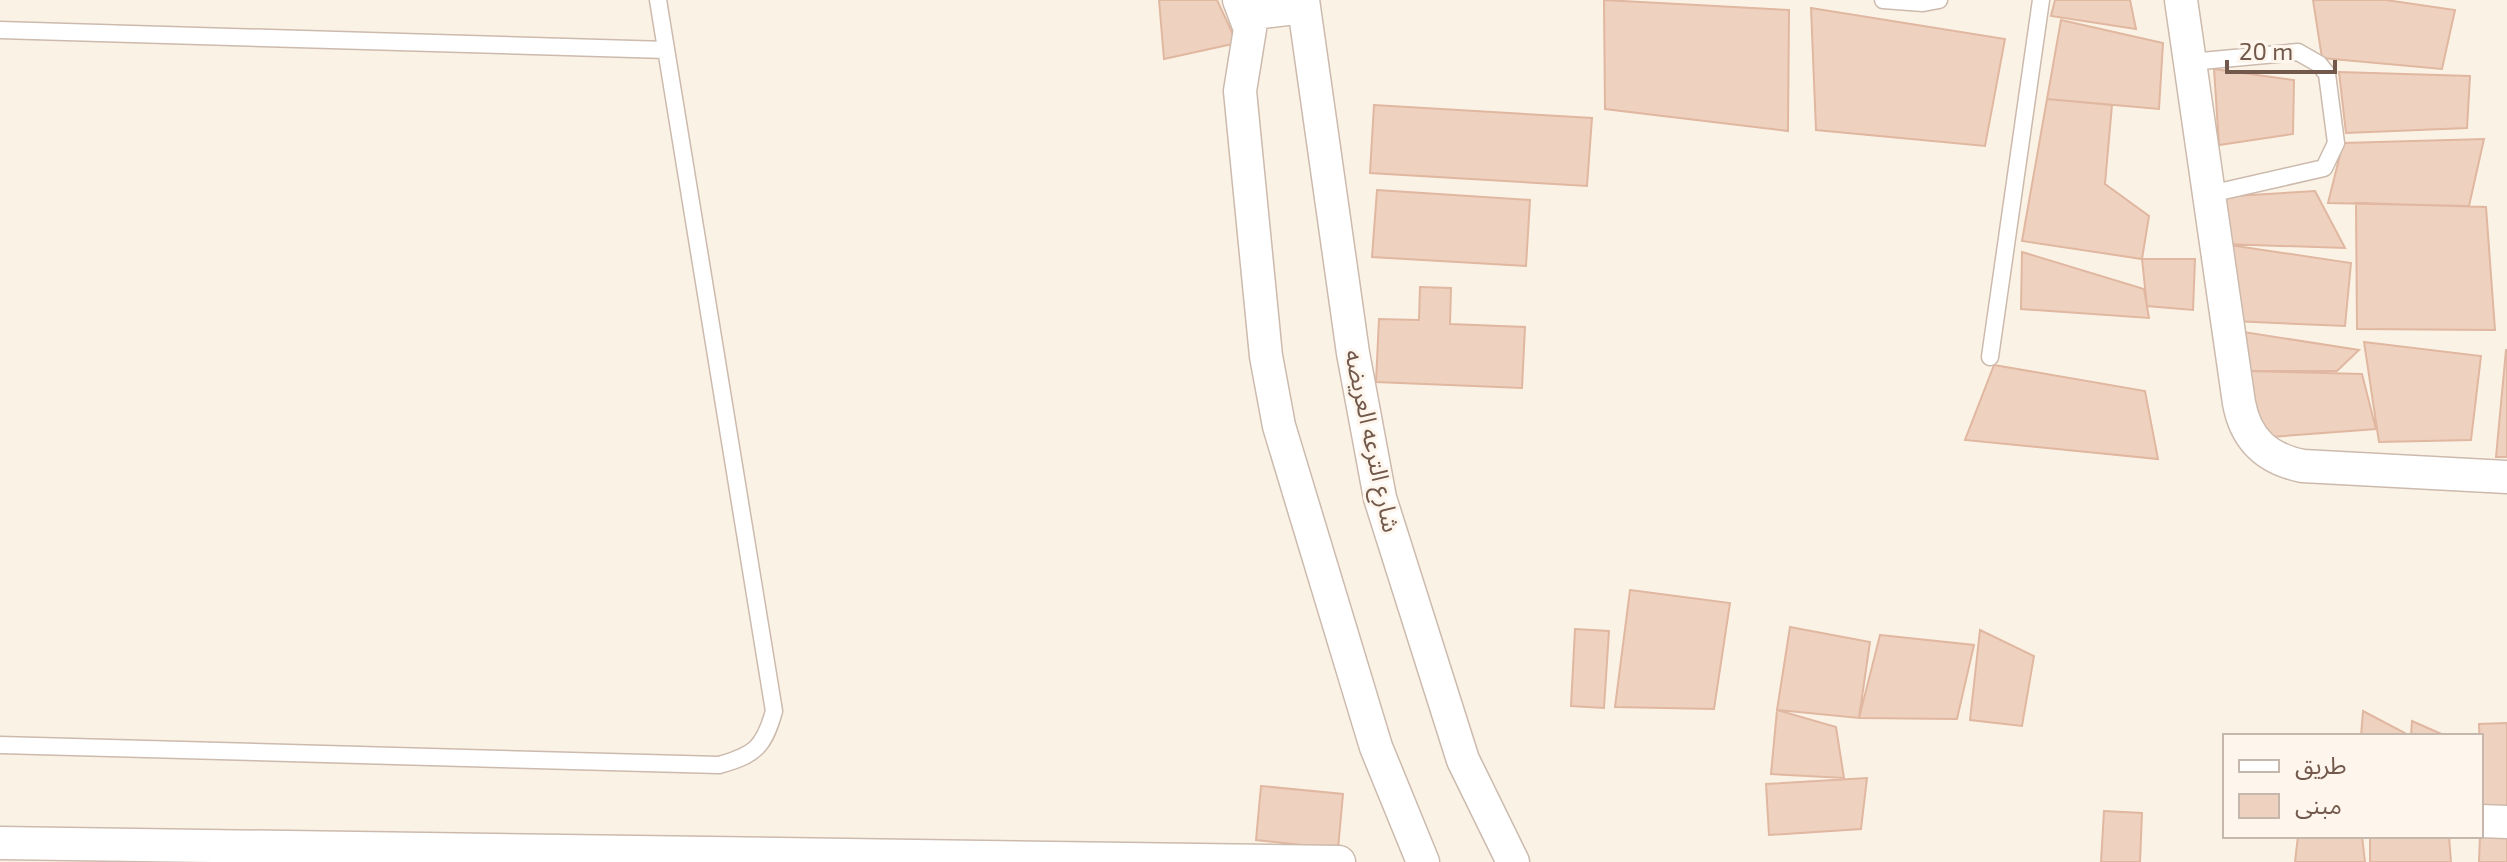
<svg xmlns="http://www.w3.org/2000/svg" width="2507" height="862" font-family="'Exo 2','Noto Sans Arabic',sans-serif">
<rect width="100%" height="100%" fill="#fbf2e6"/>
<path fill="#efd1bf" stroke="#e0b7a0" stroke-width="2" d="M1159 0H1217L1237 43 1164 59Z
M1604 0 1789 10 1788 131 1605 109Z
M2055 0H2130L2136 29 2051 16Z
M2313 0H2386L2455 10 2442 69 2322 58Z
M1811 8 2005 39 1985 146 1816 130Z
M2061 20 2163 43 2159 109 2047 99Z
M2214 69 2294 80 2293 134 2219 145Z
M2339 72 2470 76 2467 128 2346 133Z
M2047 99 2112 105 2105 184 2149 216 2142 259 2022 241Z
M1374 105 1592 118 1587 186 1370 173Z
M2484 139 2469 206 2328 203 2343 143Z
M1377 190 1530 200 1526 266 1372 257Z
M2315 191 2345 248 2223 244 2219 197Z
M2356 203 2486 207 2495 330 2357 329Z
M2223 244 2351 263 2345 326 2232 321Z
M2022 252 2144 289 2149 318 2021 309Z
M2142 259H2195L2193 310 2147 306Z
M1420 287 1451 288 1450 324 1525 327 1522 388 1376 382 1379 319 1419 320Z
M2237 331 2359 350 2337 371H2247Z
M2364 342 2481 356 2471 440 2379 442Z
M2506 350H2507V457H2496Z
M1994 365 2145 391 2158 459 1965 440Z
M2247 371 2362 374 2376 429 2258 438Z
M1630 590 1730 603 1714 709 1615 707Z
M1790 627 1870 642 1859 718 1777 710Z
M1575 629 1609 631 1604 708 1571 706Z
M1980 630 2034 656 2022 726 1970 720Z
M1880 635 1974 645 1957 719 1859 718Z
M1777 710 1836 727 1844 778 1771 774Z
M2363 711 2405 733V736H2361Z
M2412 721 2446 736H2411Z
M2507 723V807H2482L2479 724Z
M1867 778 1861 829 1769 835 1766 784Z
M1261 786 1343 794 1338 849 1256 840Z
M2104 811 2142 813 2140 862H2101Z
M2507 818V862H2479L2480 836Z
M2298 836H2362L2365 862H2295Z
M2370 836H2449L2451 862H2370Z"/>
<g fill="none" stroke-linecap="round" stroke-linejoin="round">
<defs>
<path id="lane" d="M1883 0 1923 3 1939 0
M0 30 666 50
M2190 62 2298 52 2319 64 2327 74 2336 143 2324 168 2210 194
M1990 357 2041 0
M0 745 719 765C755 755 764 747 774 711L658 0"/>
<path id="street" d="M1239 0 1250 29 1240 91 1266 356 1279 426 1376 747 1423 862
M1303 0 1353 353 1380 498 1463 760 1513 862
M2181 0 2239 403C2246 440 2267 459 2303 466L2507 477
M1246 14 1304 7
M2481 821 2507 822
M0 843 1339 862"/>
</defs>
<use href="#lane" stroke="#ccbaad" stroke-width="19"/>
<use href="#street" stroke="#ccbaad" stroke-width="35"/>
<use href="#lane" stroke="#fff" stroke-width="16"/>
<use href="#street" stroke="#fff" stroke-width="32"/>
</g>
<g text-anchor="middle" stroke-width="6" stroke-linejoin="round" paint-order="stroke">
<g font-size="24" fill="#72594c" stroke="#fef6ec">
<text transform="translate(1372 441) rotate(78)" y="8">شارع الترعه العريضه</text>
</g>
</g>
<rect x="2223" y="734" width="260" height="104" fill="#fef6ec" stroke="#c6b7ac" stroke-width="2"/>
<rect x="2239" y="760" width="40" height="12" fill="#ffffff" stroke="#c6b7ac" stroke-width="2"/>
<text x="2295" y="774" font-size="24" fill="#72594c">طريق</text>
<rect x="2239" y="794" width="40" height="24" fill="#efd1bf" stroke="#c6b7ac" stroke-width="2"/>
<text x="2295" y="814" font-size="24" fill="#72594c">مبنى</text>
<path d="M2227 60v12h108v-12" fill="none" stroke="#72594c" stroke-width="4"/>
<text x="2239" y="60" font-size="24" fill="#72594c" stroke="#fef6ec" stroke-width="6" paint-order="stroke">20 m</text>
</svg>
